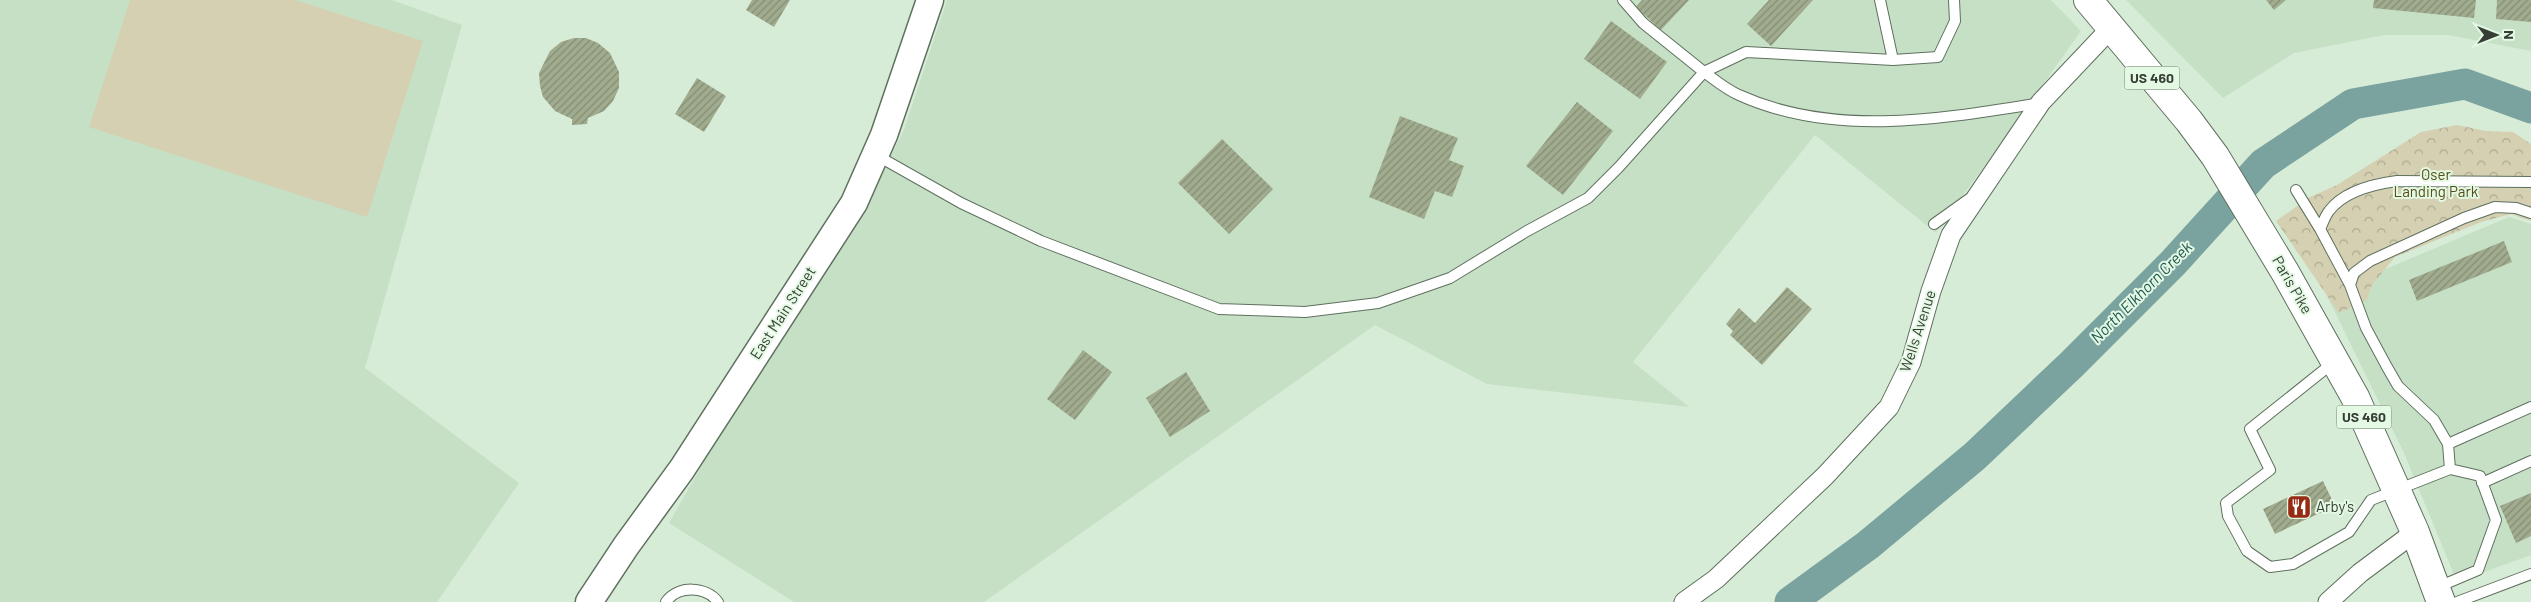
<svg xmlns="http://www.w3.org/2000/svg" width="2531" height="602" font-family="Barlow,sans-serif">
<defs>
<pattern id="park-crowns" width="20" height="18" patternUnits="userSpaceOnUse" patternTransform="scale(1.25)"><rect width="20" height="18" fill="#d4d0b1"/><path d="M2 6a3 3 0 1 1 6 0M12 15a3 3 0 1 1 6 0" fill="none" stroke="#adaa91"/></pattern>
<pattern id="building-hatch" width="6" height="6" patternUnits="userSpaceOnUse" patternTransform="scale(1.25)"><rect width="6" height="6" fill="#a1ac8e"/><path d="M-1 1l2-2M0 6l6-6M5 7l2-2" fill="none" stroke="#848d75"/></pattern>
</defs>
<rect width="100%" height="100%" fill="#d7ecd7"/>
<path fill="#c6e0c6" d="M0 0H392L462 25 365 368 519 483 437 602H0Z
M947 0H2051L2081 31 1936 233 1815 135 1633 362 1689 407 1487 384 1375 325 984 602H794L669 523 730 416 845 243 903 132Z
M2126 0H2531V51L2448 35H2384L2294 53 2223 98Z
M2509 217 2531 224V555L2457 582 2404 453 2326 294Z"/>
<path fill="#d4d0b1" d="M130 0H295L423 41 367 217 89 127Z"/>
<path fill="url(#park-crowns)" d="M2457 125 2486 131 2513 132 2531 144V221L2511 214 2481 222 2395 257 2372 285 2366 301 2339 313 2276 221 2310 197 2337 185 2421 132Z"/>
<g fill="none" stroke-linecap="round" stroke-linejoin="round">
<path stroke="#7aa29e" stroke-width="31" d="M1790 602 1868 545 1975 456 2071 365 2173 263 2263 164 2353 104 2465 84 2531 108"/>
</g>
<path fill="url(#building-hatch)" d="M752 0H790L774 27 746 10Z
M1642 0H1689L1661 30 1636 7Z
M1769 0H1813L1771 46 1747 24Z
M2266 0H2286L2274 10Z
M2374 0H2476L2474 18 2373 8Z
M2497 0H2531V22L2496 19Z
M1611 21 1667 62 1640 99 1584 59Z
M574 38H586L598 43 610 53 619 72V88L613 101 604 111 588 118 587 124 572 125V119L555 111 543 97 540 86 539 73 550 51 561 42Z
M697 78 726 96 704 132 675 114Z
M1577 102 1613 131 1563 195 1526 166Z
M1400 116 1458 138 1449 160 1464 166 1452 197 1435 191 1424 219 1369 197Z
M1222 139 1273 189 1229 234 1178 183Z
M2504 241 2512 262 2417 301 2409 280Z
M1787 287 1812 309 1762 365 1730 335 1733 331 1726 324 1739 308 1755 323Z
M1083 350 1112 372 1075 420 1047 399Z
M1186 372 1210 411 1170 437 1146 398Z
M2323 481 2335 506 2275 534 2263 509Z
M2531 493V536L2516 543 2500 506Z"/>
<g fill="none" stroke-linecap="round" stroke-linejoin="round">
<defs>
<path id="lane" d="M1623 0 1643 23 1704 72 1746 52 1893 60 1938 57 1955 21 1954 0
M1880 0 1893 60
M876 155 961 203 1041 241 1219 309 1305 312 1378 303 1450 278 1527 231 1588 198 1619 167 1704 72C1715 80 1727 90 1739 95 1834 138 1941 119 2040 103
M2296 190 2320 229
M1934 224 1969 199
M2350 285 2354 273 2370 261 2464 218 2495 207 2516 208 2531 213
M2334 362 2250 429 2270 470 2226 503 2228 516 2247 551 2270 567 2293 564 2349 532 2371 500 2450 469 2448 444 2434 420 2398 386 2387 367 2366 328 2350 285 2320 229C2323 223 2325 216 2329 211 2344 191 2374 184 2397 181L2531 182
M2448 444 2531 407
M2482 483 2531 461
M2438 587 2478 570 2496 520 2480 476 2450 469
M666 602C678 585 706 586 718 602
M2457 602 2531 574"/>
<path id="street" d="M1684 602 1716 579 1825 476 1889 407 1911 362 1931 291 1951 235 2041 102 2112 27
M2328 602 2360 573 2415 532"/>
<path id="secondary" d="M589 602 626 546 682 469 854 203 884 135 930 0"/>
<path id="primary" d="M2088 0 2189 121 2215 156 2285 272 2355 397 2415 532 2441 602"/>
</defs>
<use href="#lane" stroke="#5e705e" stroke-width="12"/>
<use href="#street" stroke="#5e705e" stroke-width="21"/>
<use href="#secondary" stroke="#5e705e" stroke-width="29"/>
<use href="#primary" stroke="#5e705e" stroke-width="30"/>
<use href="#lane" stroke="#fff" stroke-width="10"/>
<use href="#street" stroke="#fff" stroke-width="19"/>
<use href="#secondary" stroke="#fff" stroke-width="26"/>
<use href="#primary" stroke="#fff" stroke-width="28"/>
</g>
<defs>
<symbol id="restaurant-square" viewBox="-11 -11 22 22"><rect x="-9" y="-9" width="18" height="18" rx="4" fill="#952c13" stroke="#e4f9e4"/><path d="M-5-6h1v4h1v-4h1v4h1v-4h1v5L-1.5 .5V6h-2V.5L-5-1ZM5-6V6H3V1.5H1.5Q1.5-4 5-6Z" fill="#fff"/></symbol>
</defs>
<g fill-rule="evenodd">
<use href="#restaurant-square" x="2285" y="493" width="28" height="28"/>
</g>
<g text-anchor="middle" stroke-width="4" stroke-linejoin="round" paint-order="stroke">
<g fill="#e4f9e4" stroke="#6a766a" stroke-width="1">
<rect x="2124.5" y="66.5" width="55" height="23" rx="4"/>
<rect x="2336.5" y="405.5" width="55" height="23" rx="4"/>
</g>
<g font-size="14" font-weight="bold" fill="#363e36">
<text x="2152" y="83">US 460</text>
<text x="2364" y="422">US 460</text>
</g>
<g font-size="15" fill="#564e18" stroke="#e4f9e4">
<text x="2436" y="180">Oser<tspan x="2436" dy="17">Landing Park</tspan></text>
</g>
<g font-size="15" fill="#363e36" stroke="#e4f9e4">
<text transform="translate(2292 285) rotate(60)" y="5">Paris Pike</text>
<text transform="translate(783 313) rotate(-57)" y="5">East Main Street</text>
<text transform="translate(1918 331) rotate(-72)" y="5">Wells Avenue</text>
</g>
<g font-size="15" fill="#363e36" stroke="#e4f9e4" text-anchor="start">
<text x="2316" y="512">Arby's</text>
</g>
<g font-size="16" font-style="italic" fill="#1b5551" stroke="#e4f9e4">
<text transform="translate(2141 292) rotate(-45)" y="6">North Elkhorn Creek</text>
</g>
</g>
<g transform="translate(2496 35) rotate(90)" stroke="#e4f9e4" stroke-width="4" paint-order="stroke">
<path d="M0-4L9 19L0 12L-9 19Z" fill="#363e36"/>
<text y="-8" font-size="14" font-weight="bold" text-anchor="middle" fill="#363e36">N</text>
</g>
</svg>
